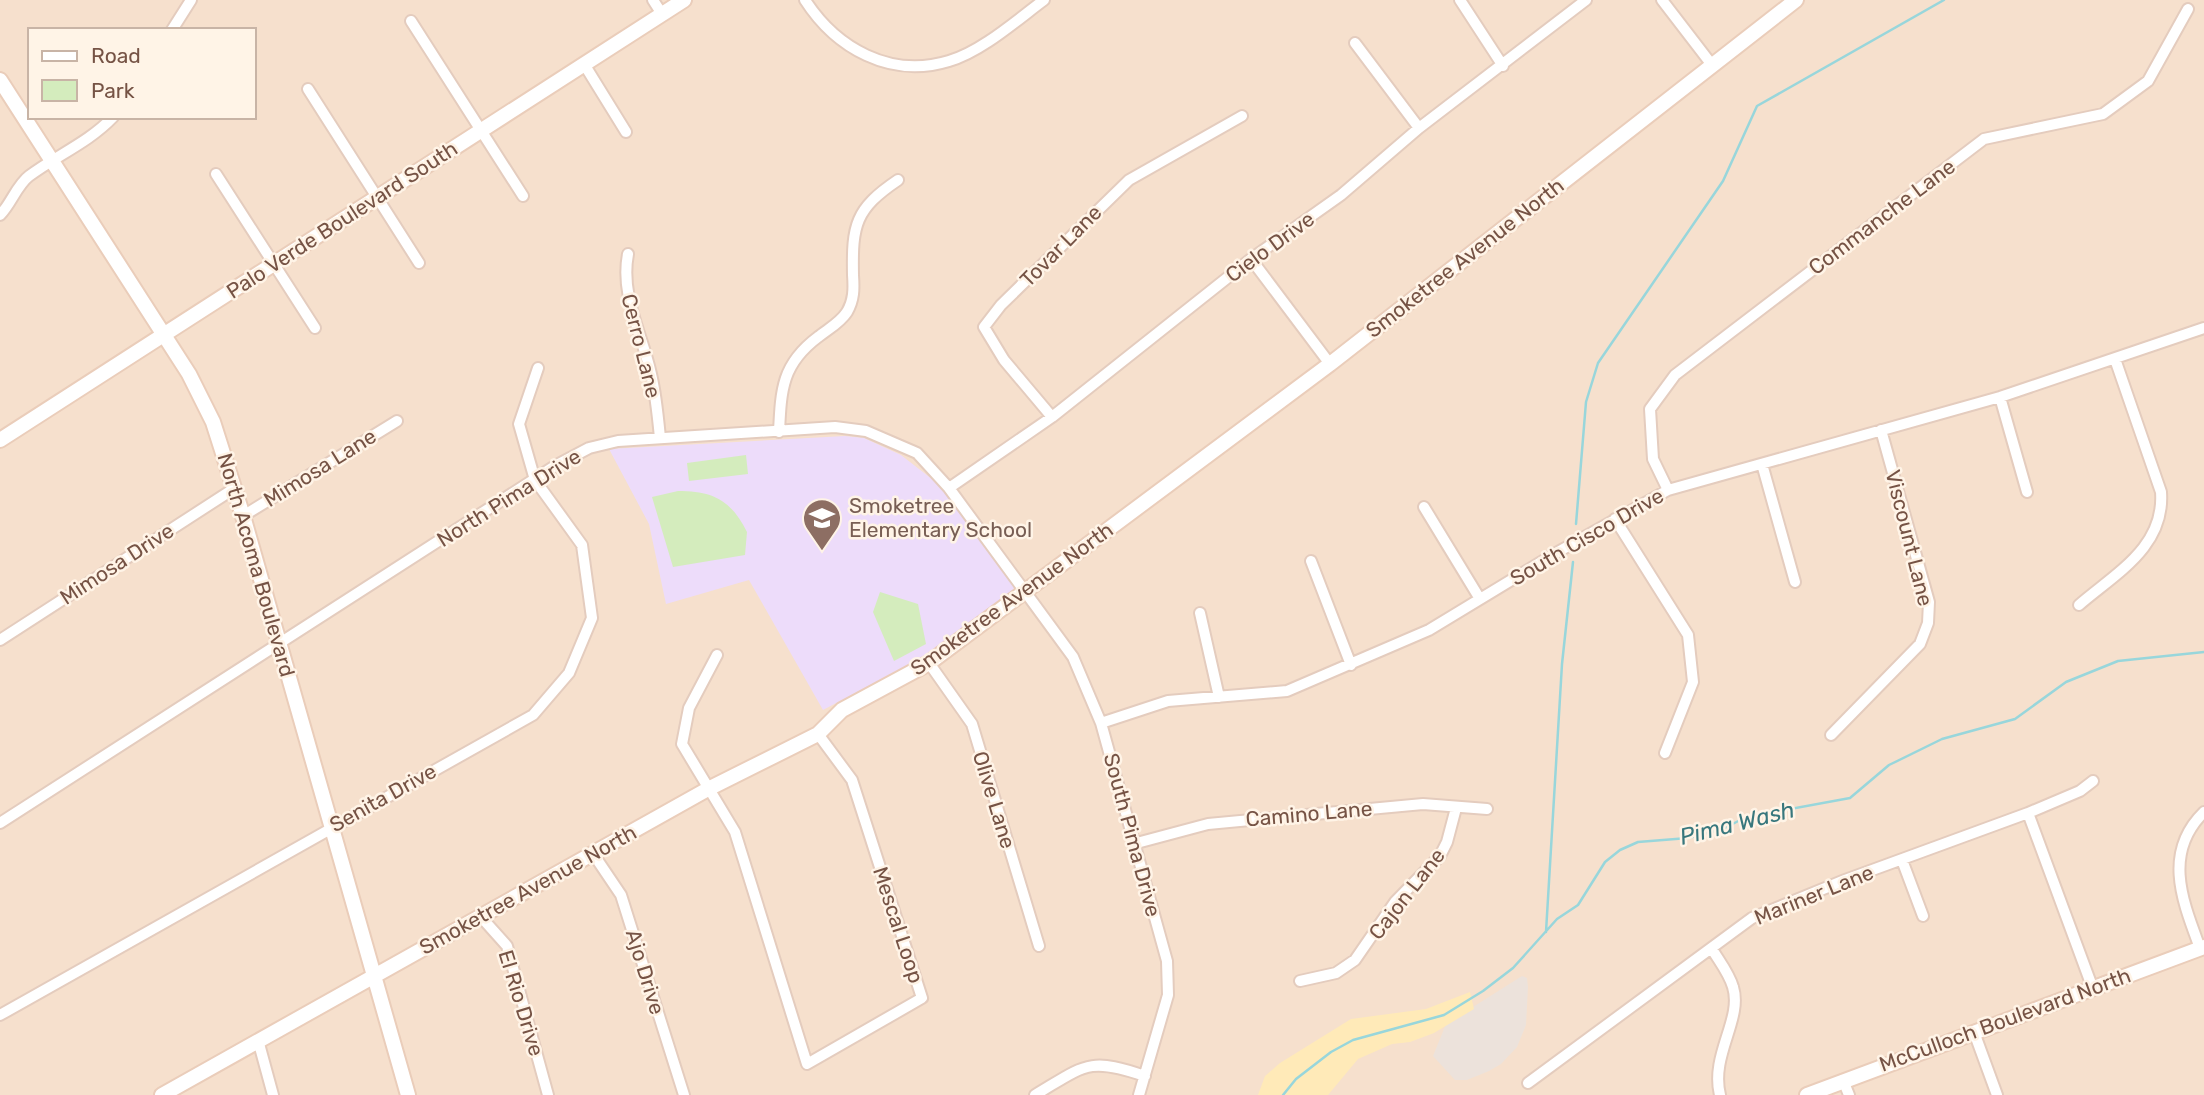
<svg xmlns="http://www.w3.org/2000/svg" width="2204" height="1095" font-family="Rubik,sans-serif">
<rect width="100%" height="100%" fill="#feefdf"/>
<path fill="#f6e0cd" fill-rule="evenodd" d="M0 0H2204V1095H0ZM30 30H254V117H30Z"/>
<path fill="#ece2db" d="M1522 976 1527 978 1528 987 1526 1025 1517 1047 1501 1064 1489 1071 1467 1080H1455L1433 1056 1446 1024Z"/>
<path fill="#eddcfa" d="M845 436 864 438 901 455 937 483 1011 579 1014 589 1011 598 925 656 823 710 749 580 666 604 649 524 609 449Z"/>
<path fill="#d4ecbd" d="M746 455 748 474 689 481 687 463Z
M678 491C713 491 731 500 747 532L745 555 673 567 652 497Z
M880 592 918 604 926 644 894 661 873 612Z"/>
<path fill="#ffeab8" d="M1470 992 1474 1009 1434 1033 1410 1042 1392 1044 1358 1059 1328 1095H1258L1265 1076 1280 1063 1351 1019 1426 1009Z"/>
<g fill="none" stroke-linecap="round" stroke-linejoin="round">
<path stroke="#98d6db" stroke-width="2.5" d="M1576 524 1586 402 1598 363 1723 181 1757 106 1944 0
M1546 932 1562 664 1573 562
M1283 1095 1296 1079 1331 1052 1353 1040 1444 1015 1483 991 1513 968 1557 919 1578 905 1605 862 1620 850 1638 842 1688 838 1723 829 1746 817 1850 798 1889 765 1942 739 2015 719 2066 682 2118 661 2204 652"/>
<defs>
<path id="street" d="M653 0 662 14
M805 0C836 48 890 79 949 61 981 52 1017 20 1044 0
M1460 0 1503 66
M1662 0 1712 65
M411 21 523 196
M172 30 191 0
M1355 43 1419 128
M584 64 626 132
M308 89 419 263
M216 174 315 328
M0 215C11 204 17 185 29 176 57 155 88 143 113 117
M628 254C620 296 642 333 651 374 656 395 658 417 660 438
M1251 259 1330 364
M2000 397 2027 492
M1052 417 1004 360 984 327 1001 305 1129 180 1242 116
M779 432C781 389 782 364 818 337 828 329 840 323 847 312 854 300 854 289 853 275 852 225 855 209 898 180
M1762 464 1795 582
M949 488 1052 417 1251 259 1341 195 1419 128 1586 0
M1668 490 1653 459 1650 409 1675 375 1984 139 2103 114 2148 81 2188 9
M1424 507 1480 599
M243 516 397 421
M1615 519 1688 635 1693 682 1665 753
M1311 561 1351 665
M2079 605C2116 573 2165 547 2161 492L2115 359
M1200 613 1219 697
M0 640 235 488
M717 655 689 708 682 744 735 832 807 1064 922 998 852 780 818 734
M929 663 972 724 1039 946
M1101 723 1168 701 1287 691 1429 630 1556 553 1668 490 2000 397 2204 328
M1831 735 1920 644 1928 623 1929 602 1881 430
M2028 813 2093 989
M0 823 555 466 589 448 618 441 835 427 866 431 917 453 949 488 1073 657 1101 723 1167 961 1168 995 1139 1095
M1133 844 1208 824 1423 804 1487 809
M594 855 621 895 684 1095
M1902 860 1923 916
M482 918 507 946 548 1095
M2200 948C2183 902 2162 853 2204 812
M1712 949C1719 961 1729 973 1733 987 1743 1019 1710 1055 1720 1095
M1300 981 1336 973 1355 960 1395 902 1440 856 1447 842 1456 808
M0 1015 533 715 569 673 592 618 582 545 535 480 519 424 538 368
M1974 1032 1997 1095
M258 1040 273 1095
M1843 1080 1849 1095
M1528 1083 1752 918 1845 880 2028 813 2080 791 2093 781
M1035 1095C1084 1066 1088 1056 1145 1076"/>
<path id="secondary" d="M0 80 189 374 213 422 243 516 408 1095
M0 440 684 0
M162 1095 708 789 818 734 842 710 929 663 1330 364 1796 0
M1807 1095 2204 947"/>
</defs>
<use href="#street" stroke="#e4ccbe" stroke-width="14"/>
<use href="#secondary" stroke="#eacdba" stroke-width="18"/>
<use href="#street" stroke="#fff" stroke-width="10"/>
<use href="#secondary" stroke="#fff" stroke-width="14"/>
</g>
<defs>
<symbol id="school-pin" viewBox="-11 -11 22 30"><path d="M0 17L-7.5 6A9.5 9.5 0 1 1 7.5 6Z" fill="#8d6e63" stroke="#fff4e7"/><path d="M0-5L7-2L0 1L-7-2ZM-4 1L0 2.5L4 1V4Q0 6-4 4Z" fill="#fff"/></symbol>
</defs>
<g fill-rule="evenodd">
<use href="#school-pin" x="800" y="496" width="44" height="60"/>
</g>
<g text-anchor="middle" stroke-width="5" stroke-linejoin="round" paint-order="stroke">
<g font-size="21" fill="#765345" stroke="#fff4e7">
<text transform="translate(1882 217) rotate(-37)" y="7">Commanche Lane</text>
<text transform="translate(342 220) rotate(-33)" y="7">Palo Verde Boulevard South</text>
<text transform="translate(1061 246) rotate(-45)" y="7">Tovar Lane</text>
<text transform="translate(1270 247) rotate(-36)" y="7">Cielo Drive</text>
<text transform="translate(1465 258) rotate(-38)" y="7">Smoketree Avenue North</text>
<text transform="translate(641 346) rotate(76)" y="7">Cerro Lane</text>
<text transform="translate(320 468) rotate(-32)" y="7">Mimosa Lane</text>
<text transform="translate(509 498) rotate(-32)" y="7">North Pima Drive</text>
<text transform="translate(1587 537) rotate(-30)" y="7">South Cisco Drive</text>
<text transform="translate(1909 538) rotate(76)" y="7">Viscount Lane</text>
<text transform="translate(117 564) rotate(-33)" y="7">Mimosa Drive</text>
<text transform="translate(256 565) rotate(74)" y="7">North Acoma Boulevard</text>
<text transform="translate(1012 599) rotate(-36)" y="7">Smoketree Avenue North</text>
<text transform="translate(383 798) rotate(-29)" y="7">Senita Drive</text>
<text transform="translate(994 800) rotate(73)" y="7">Olive Lane</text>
<text transform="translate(1309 814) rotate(-5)" y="7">Camino Lane</text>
<text transform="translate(1132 835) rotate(75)" y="7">South Pima Drive</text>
<text transform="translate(528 890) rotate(-29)" y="7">Smoketree Avenue North</text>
<text transform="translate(1407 894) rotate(-52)" y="7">Cajon Lane</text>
<text transform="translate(1814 895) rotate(-22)" y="7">Mariner Lane</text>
<text transform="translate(898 925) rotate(72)" y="7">Mescal Loop</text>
<text transform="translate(645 972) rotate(73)" y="7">Ajo Drive</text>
<text transform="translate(521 1003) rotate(73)" y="7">El Rio Drive</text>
<text transform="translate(2005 1020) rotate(-20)" y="7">McCulloch Boulevard North</text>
</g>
<g font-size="21" fill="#785e54" stroke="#fff4e7" text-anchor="start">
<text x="849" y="513">Smoketree<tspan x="849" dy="24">Elementary School</tspan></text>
</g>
<g font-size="23" font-style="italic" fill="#38777d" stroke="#fff4e7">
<text transform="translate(1737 823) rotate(-14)" y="8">Pima Wash</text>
</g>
</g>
<rect x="28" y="28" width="228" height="91" fill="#fff4e7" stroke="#c8b4a6" stroke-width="2"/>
<rect x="42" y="51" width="35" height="10" fill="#ffffff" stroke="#c8b4a6" stroke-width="2"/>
<text x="91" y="63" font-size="21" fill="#765345">Road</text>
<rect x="42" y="80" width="35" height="21" fill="#d4ecbd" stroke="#c8b4a6" stroke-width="2"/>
<text x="91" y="98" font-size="21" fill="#765345">Park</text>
</svg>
